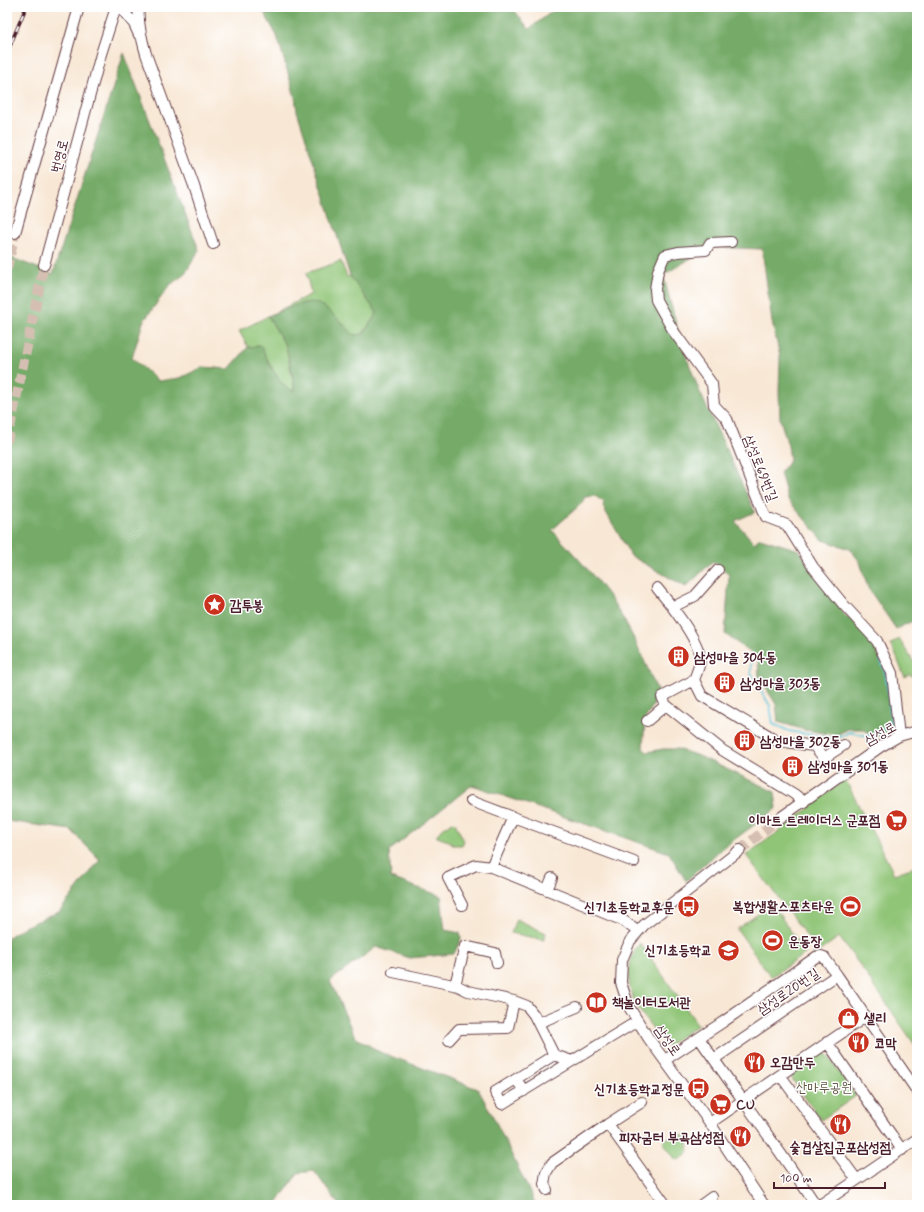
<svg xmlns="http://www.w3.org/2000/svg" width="924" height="1212" font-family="Mynerve,'Poor Story',sans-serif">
<rect width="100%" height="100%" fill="#fff"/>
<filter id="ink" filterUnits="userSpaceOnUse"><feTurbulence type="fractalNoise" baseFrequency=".025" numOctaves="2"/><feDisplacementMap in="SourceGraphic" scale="8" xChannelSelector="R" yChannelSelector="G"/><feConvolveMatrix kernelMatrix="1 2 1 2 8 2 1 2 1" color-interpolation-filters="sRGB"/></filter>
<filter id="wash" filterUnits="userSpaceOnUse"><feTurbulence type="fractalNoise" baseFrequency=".012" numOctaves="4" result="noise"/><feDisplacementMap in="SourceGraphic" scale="16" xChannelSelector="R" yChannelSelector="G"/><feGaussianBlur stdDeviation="0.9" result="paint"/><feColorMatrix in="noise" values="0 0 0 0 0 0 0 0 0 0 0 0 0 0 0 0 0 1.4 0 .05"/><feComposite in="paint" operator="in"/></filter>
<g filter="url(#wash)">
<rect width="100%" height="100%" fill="#f8e7d4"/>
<path fill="#90c577" stroke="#6d7251" d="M341 261 347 277 350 276 377 313 363 334 354 335 331 312 268 316 286 346 295 391C280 391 267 358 261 346L248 347 239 331 311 294 306 273Z
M899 639 917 667V673L912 676 909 674 905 677C899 666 897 654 890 645Z
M845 779 894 874 917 866V1048L859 964 839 937 813 956 815 947 746 855 789 824Z
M453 822 455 823 464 841 462 845H452L451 842 437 837V834L450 823Z
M772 904 806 953 771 977 737 929Z
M516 919 546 933 544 940 511 933Z
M640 943 698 1025 667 1046C648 1021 623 999 630 965 631 958 635 949 640 943Z
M822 1052 826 1053 856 1096 821 1120 792 1079V1073Z
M675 1133 684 1136C693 1145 689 1158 676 1160L663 1142Z"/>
<path fill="#74aa68" stroke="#5f644a" d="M261 7H512L529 29 558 7H917V619L896 629 868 588 860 562 850 549 823 540 788 500 780 473 790 460 788 446 780 419 779 392 780 356 772 322 762 249 710 247 663 275 683 348 699 390 755 512 735 521 754 543 760 538 799 550 844 614 869 636 891 682 895 722 890 731 876 738 862 729H848L836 735 805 730 778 722 776 704 759 677 758 658 725 634 729 575 713 561 686 587 631 556 603 507 604 502 595 496 585 497 581 504 552 530C576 557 603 583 621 615 636 640 647 667 659 695L645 719 643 748 647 752 663 749H677L699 756 775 792 777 808 719 851 686 881 669 853 472 785 389 851 391 878 441 896 445 930 460 933 461 939 454 954 410 958 376 947 330 981 355 1037 380 1052 478 1089 496 1122 536 1205H339L314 1171 298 1173 276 1205H7V938L24 927 59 912 100 860 71 830 7 821V256L53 274 124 53 199 250 185 274 170 285 143 322 132 358 158 381 180 378 203 367 229 369 248 347 261 346C267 358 280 390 295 391L293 378 286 346 268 316C280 312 304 299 316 303 327 306 346 327 354 335L363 334 377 313 350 276 297 111 295 97 277 36Z"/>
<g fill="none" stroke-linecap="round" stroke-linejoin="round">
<path stroke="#5cc4d8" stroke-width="2" d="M751 658V673L770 706 773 724 789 731 830 738 840 737 849 732 868 736 880 733 891 720 886 676 881 660"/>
</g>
</g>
<g filter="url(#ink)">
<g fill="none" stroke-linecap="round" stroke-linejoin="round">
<path stroke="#d5bfb2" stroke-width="10" stroke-dasharray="10 5" stroke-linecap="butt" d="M7 269 15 233
M7 442 44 265
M740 850 780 818"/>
<defs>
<path id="minor" d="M120 7 134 24 139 35
M139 7C137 22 142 40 146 54L194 186 213 244
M15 233 79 7
M731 242 710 243 706 250 678 252 665 255 658 271 655 289 656 300 674 332 712 384 714 405 727 419 766 517 787 525 813 567 843 604 877 641 892 673 899 736
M44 265 101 54 116 7
M657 588C669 602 700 641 700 659 700 666 696 674 694 680L662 697 666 705
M673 607 695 596 718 570
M694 680 702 696 778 741 814 746 824 758 844 745
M647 721 666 705 722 750 794 794 804 802
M471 801 513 817
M780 818 880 747 899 736 917 731
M740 850 644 925 630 941 622 960 621 983 629 1007 649 1039 710 1123 764 1205
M634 862 513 817 491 867 624 921 638 932
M547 890 552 878
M462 905 448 878 476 865 491 867
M393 972 458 986 468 991 514 1001 527 1006 534 1015 554 1055
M455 985 465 946 495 953 497 963
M538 1023 577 1007
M699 1038C738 1094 778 1148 816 1205
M449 1040 459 1029 508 1028 514 1001
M827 1042 902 1150
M714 1059 837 975 917 1091
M665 1060 723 1022 816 957 821 956 824 957 837 975
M780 1075 857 1180
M516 1079 554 1055 572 1061
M524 1091 516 1079 495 1092 502 1104 631 1025 638 1021
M710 1123 865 1017
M608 1124 642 1102
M547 1190 544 1184 546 1173 552 1163 608 1124 666 1205
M701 1205 712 1197
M820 1205 917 1139"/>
</defs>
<use href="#minor" stroke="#643d44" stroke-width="12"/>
<use href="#minor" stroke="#fff" stroke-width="10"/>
<defs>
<path id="rail" d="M7 53 26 7"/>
</defs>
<use href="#rail" stroke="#4a1f2b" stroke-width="3.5"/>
<use href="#rail" stroke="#fff" stroke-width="2" stroke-dasharray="6" stroke-linecap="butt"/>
</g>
</g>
<defs>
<symbol id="sight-disc" viewBox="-11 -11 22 22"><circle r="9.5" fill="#c8321e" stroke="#fff"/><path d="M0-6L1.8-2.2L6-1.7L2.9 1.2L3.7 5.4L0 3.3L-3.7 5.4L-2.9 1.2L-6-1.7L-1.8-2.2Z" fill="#fff"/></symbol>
<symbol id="building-disc" viewBox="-11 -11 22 22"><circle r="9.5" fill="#c8321e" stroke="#fff"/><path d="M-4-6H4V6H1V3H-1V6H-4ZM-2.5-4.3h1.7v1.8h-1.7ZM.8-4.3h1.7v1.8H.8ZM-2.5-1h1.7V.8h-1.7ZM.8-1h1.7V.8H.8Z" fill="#fff"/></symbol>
<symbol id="supermarket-disc" viewBox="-11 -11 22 22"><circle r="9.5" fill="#c8321e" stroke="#fff"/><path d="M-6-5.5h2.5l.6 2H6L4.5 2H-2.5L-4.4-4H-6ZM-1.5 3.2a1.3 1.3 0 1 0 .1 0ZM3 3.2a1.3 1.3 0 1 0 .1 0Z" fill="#fff"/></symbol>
<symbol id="stadium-disc" viewBox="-11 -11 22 22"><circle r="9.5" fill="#c8321e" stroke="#fff"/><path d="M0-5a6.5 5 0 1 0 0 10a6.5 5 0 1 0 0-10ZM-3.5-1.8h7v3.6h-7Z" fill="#fff"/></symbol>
<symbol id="bus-disc" viewBox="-11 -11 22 22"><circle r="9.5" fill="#c8321e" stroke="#fff"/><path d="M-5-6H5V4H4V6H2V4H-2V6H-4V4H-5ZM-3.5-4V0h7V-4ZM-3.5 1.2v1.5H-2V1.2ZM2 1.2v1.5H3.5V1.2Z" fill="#fff"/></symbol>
<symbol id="school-disc" viewBox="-11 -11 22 22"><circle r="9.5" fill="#c8321e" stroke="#fff"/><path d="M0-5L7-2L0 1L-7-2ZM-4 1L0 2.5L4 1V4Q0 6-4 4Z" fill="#fff"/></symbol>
<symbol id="library-disc" viewBox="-11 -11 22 22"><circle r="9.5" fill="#c8321e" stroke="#fff"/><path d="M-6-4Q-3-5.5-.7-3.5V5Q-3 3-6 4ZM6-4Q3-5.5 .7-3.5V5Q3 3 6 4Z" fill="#fff"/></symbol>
<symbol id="shop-disc" viewBox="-11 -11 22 22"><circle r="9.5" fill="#c8321e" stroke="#fff"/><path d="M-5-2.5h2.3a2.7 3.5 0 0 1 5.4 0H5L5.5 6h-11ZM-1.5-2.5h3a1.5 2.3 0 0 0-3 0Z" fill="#fff"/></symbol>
<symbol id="restaurant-disc" viewBox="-11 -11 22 22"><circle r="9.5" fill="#c8321e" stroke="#fff"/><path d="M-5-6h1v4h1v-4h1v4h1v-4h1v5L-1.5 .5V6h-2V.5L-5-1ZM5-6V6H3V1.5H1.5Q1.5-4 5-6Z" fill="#fff"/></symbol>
</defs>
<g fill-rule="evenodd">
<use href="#sight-disc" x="202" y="592" width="25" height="25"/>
<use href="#building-disc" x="666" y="644" width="25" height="25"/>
<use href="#building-disc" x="712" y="670" width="25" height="25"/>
<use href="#building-disc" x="732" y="728" width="25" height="25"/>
<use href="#building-disc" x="780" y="754" width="25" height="25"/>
<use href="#supermarket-disc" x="884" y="808" width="25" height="25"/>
<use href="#stadium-disc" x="838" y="894" width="25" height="25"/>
<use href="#bus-disc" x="676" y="894" width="25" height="25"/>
<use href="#stadium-disc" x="760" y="928" width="25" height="25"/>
<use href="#school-disc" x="716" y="938" width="25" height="25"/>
<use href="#library-disc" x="584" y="990" width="25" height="25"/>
<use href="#shop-disc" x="836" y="1006" width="25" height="25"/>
<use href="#restaurant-disc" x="846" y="1030" width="25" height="25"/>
<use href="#restaurant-disc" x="742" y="1050" width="25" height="25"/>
<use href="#bus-disc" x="686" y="1076" width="25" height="25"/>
<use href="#supermarket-disc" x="708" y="1092" width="25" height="25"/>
<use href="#restaurant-disc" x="828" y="1112" width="25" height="25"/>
<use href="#restaurant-disc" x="728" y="1124" width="25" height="25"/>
</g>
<g text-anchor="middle" stroke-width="3" stroke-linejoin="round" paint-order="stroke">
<g font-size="14" fill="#4a1f2b" stroke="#fff">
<text transform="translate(59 156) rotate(-75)" y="5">번영로</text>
<text transform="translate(761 468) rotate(68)" y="5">삼성로69번길</text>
<text transform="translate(880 733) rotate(-29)" y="5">삼성로</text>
<text transform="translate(788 991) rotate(-34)" y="5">삼성로20번길</text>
<text transform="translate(668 1040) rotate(55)" y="5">삼성로</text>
</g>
<g font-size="14" font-weight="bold" fill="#4a1f2b" stroke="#fff" text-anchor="start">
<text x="230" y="610">감투봉</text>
<text x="694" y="662">삼성마을 304동</text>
<text x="740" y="688">삼성마을 303동</text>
<text x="760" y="746">삼성마을 302동</text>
<text x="808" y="771">삼성마을 301동</text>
<text x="880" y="825" text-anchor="end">이마트 트레이더스 군포점</text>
<text x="834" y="911" text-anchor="end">복합생활스포츠타운</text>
<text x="674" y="912" text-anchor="end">신기초등학교후문</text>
<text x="788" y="946">운동장</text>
<text x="712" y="955" text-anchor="end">신기초등학교</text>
<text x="612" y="1007">책놀이터도서관</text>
<text x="864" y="1023">샐리</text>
<text x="874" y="1048">코막</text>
<text x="770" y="1067">오감만두</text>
<text x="684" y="1094" text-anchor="end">신기초등학교정문</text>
<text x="736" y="1109">CU</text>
<text x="724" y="1142" text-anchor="end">피자굼터 부곡삼성점</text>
<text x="840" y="1152" text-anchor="middle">숯겹살집군포삼성점</text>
</g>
<g font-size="14" fill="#625946" stroke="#fff">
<text x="824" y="1092">산마루공원</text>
</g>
</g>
<rect width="924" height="1212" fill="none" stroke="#fff" stroke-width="24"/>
<path d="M774 1182v6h111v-6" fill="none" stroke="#4a1f2b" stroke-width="2"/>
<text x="780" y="1182" font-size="12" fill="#4a1f2b" stroke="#ffffff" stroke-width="3" paint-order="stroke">100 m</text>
</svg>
